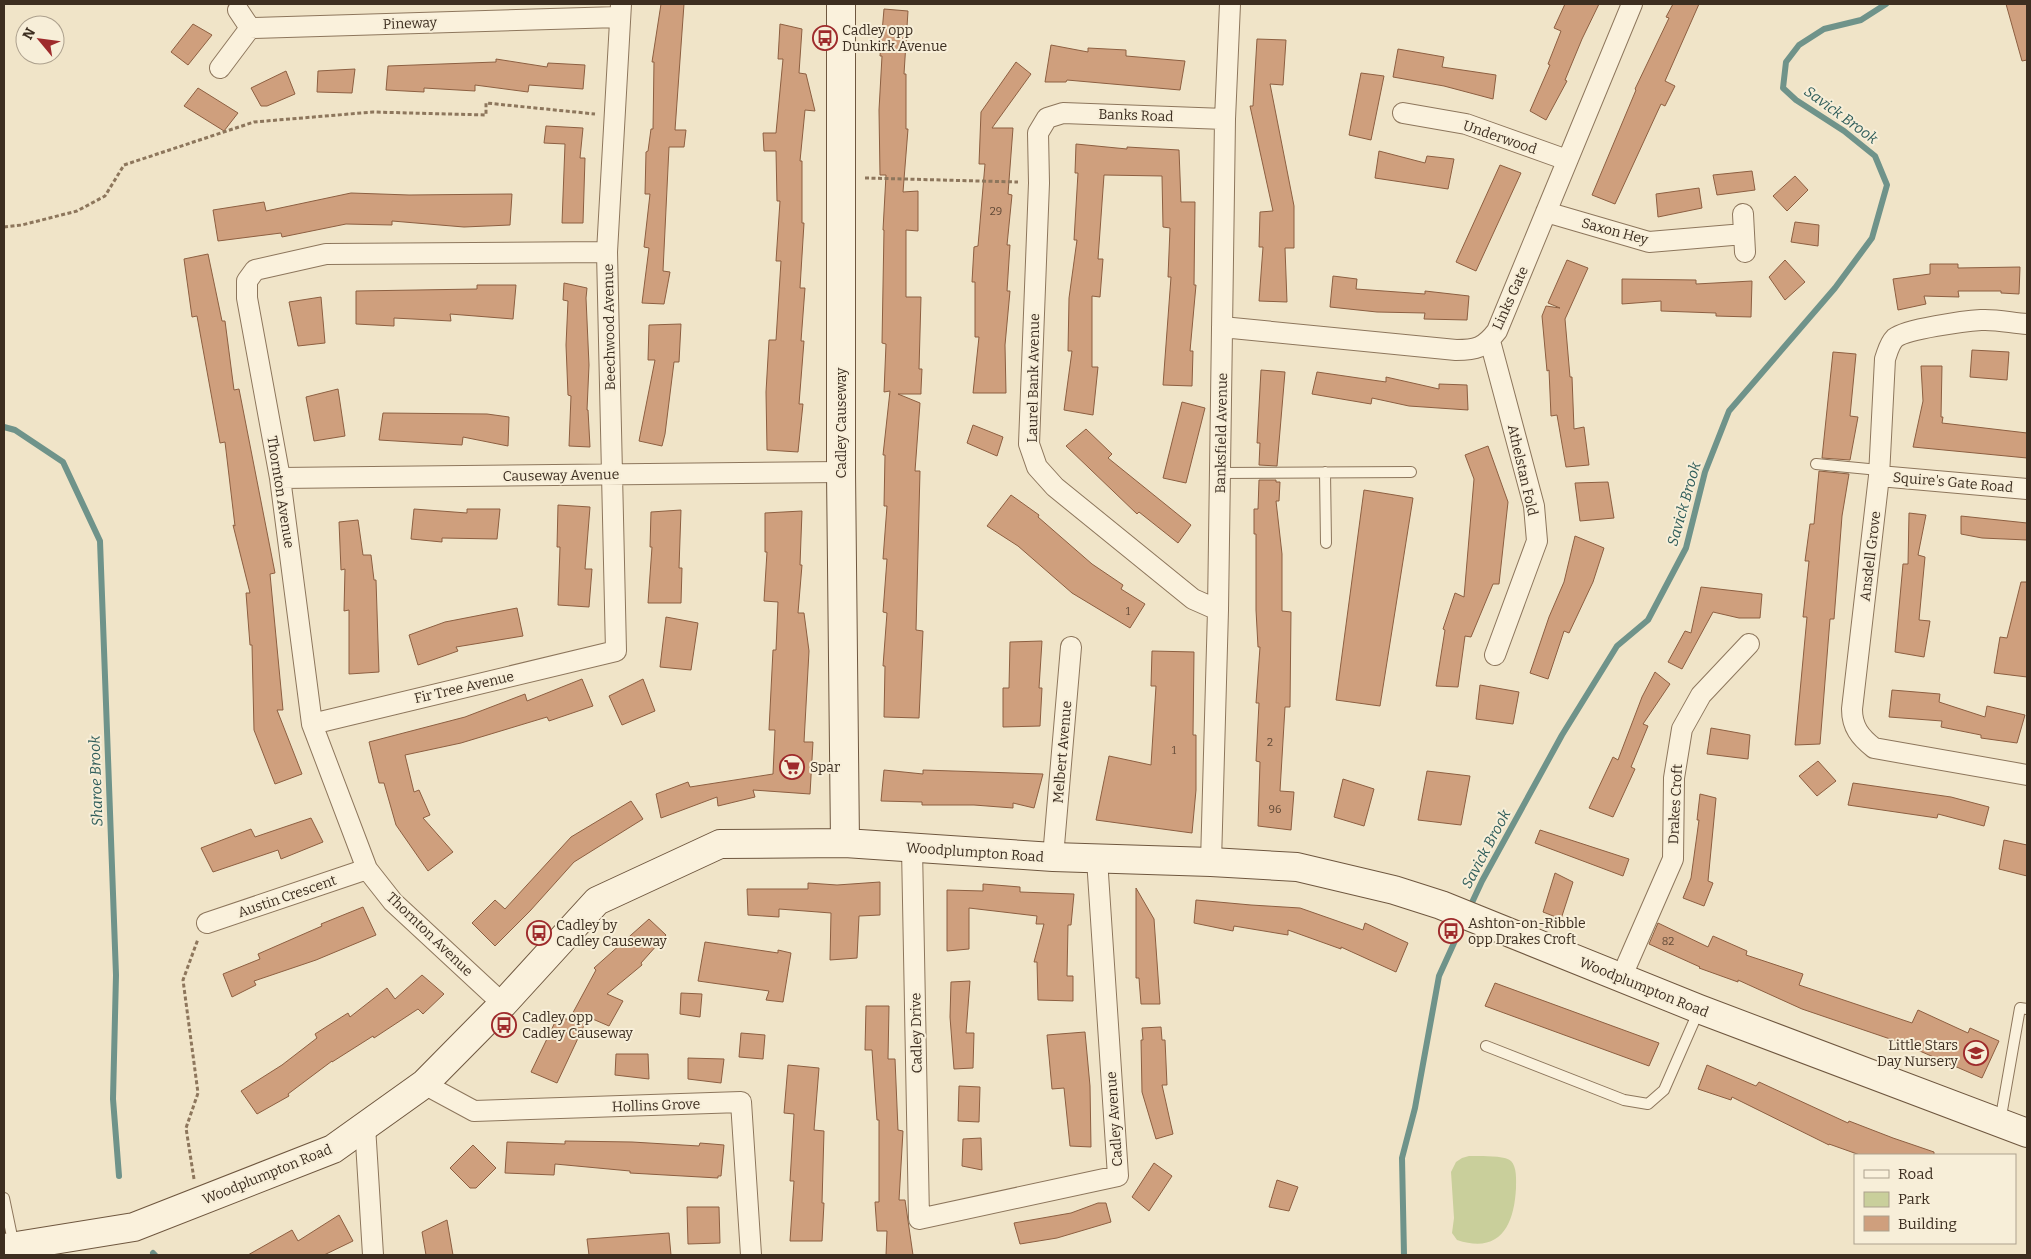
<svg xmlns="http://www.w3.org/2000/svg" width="2031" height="1259" font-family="Bitter,serif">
<rect width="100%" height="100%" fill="#f0e4c8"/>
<path fill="#c9cf9b" d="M1469 1156C1478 1156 1505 1155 1511 1161 1517 1167 1516 1180 1516 1188 1514 1226 1500 1254 1457 1240L1452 1233 1454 1218 1451 1172 1456 1162 1462 1158Z"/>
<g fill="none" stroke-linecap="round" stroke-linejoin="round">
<path stroke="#6f938a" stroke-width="6" d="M4 427 15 430 63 462 100 541 116 975 113 1099 119 1176
M1469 909 1482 881 1562 735 1617 646 1648 620 1686 548 1705 472 1729 411 1835 288 1872 238 1887 185 1875 156 1844 131 1796 100 1783 88 1786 62 1799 45 1824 29 1861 20 1886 4
M153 1253 155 1255
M1404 1255 1402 1158 1415 1108 1439 976 1464 921"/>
</g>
<path fill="#cf9f7d" stroke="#8d5f41" d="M661 4H684L675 130H686L684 147H669L663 271 670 272 664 304 642 303 649 248 644 247 650 194H645L646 152 648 151 651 129H653L654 62H652Z
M1565 4H1599L1582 39 1565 80 1567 81 1546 120 1530 111 1550 65 1548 64 1561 31 1554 28Z
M1673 4H1699L1665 81 1675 86 1665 106 1661 104 1615 204 1592 195 1636 90 1635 89 1669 18 1666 17Z
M2006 4H2027V60L2022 61Z
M884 9 908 11 904 74H906V129H908L903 192 918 191V231L906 230V297H921L919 369H922L921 390V394H898L920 403 915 471H920L916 630 923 631 919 718 884 717 885 666H883L887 613 883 612 887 559H883L887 506H884L885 455H883L890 391 884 392 886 344 882 343 884 230H883L886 175H880L879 110 882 56H880Z
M193 24 212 35 188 65 171 52Z
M780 24 802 29 799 73 806 74 815 111 805 110 800 161H802V223H804L800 288H805L801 341H804L799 404H803L798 452 767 450 766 392 769 340H776L781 261H776L780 201H777L776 151H764L763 133H776L783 59H778Z
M1257 39 1286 40 1283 85 1270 84 1294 206V248H1285L1287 302 1259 301 1263 247H1259L1260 212 1273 211 1250 106H1253Z
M1051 45 1088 52V48L1126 50V56L1185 61 1180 90 1067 80 1066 82H1045Z
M1398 49 1444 57 1442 67 1496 75 1493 99 1444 86 1393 77Z
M496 59 547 67 548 63 585 65 583 89 529 85 528 92 475 85V91L424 88V92L386 90 388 66 496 62Z
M1016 62 1031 74 992 128H1013L1008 194 1012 195 1007 245H1010L1007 291H1010L1005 345 1006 393H973L979 337H975V282H972L974 247 978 246 985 164H979L981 112Z
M355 69 352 93 317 92 318 71Z
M286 71 295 94 267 106H261L251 88Z
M1361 73 1384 76 1371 140 1349 135Z
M198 88 238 113 224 131 184 106Z
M546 126 583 128 580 158H585L583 223H562L565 144 544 143Z
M1076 144 1127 149V147L1179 150 1181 202H1195L1194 285H1196L1190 351H1193L1192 386 1163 385 1171 277H1168L1170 228 1163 227 1162 176 1104 175 1098 259H1103L1100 297 1092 296V367H1098L1093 415 1064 410 1072 351H1068L1069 298 1077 240H1074L1078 173H1075Z
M1379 151 1425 163 1427 156 1454 159 1448 189 1375 178Z
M1500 165 1521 173 1476 271 1456 262Z
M1752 171 1755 190 1717 195 1713 175Z
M1795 176 1808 190 1787 211 1773 196Z
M1699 188 1702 208 1658 217 1656 194Z
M351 193 409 195 512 194 510 225 464 227 392 221V225L346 224 282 237 281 233 218 241 213 210 264 202 266 211Z
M1795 222 1819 225 1818 246 1791 242Z
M208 254 222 321H225L234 390 239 389 275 573 270 574 283 710H277L302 774 275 784 254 730 252 645H250L246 593H250L233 525 235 526 225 442 220 443 197 316 192 317 184 259Z
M1567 260 1588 268 1565 319 1570 377H1572L1574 429 1584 427 1589 465 1566 467 1557 415 1551 416 1549 370 1547 371 1542 316 1546 306 1560 308 1548 303Z
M1785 260 1805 282 1785 300 1769 277Z
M1930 264H1958V268L2020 267 2019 294 2001 293V291H1958L1959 297 1924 296 1926 304 1898 310 1893 279 1930 274Z
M1333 276 1357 279 1356 289 1425 294V291L1469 296 1467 320 1424 319 1425 313 1377 312 1330 307Z
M1622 279 1696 280V284L1752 281 1751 317 1716 316V313L1661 311V301L1622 304Z
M564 283 587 288 586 298 589 365 587 410H588L590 447 569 446 571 396 568 395 566 345 568 301 563 300Z
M477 285H516L513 319 450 314 451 321 394 318V326L356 324V291L477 289Z
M321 297 325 343 298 346 289 302Z
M681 324 679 362H674L665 434 662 446 639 441 655 360H648L649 325Z
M1972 350 2009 352 2007 380 1970 377Z
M1833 352 1856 354 1850 416 1858 417 1850 460 1822 458Z
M1921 366H1942L1941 417H1943L1942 423 2027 433V458L1913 447 1923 401Z
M1261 370 1285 372 1277 466 1259 465 1260 443H1257Z
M1317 372 1386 382V377L1439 389V384L1467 385 1468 410 1409 406 1372 398 1371 404 1312 394Z
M338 389 345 436 314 441 306 397Z
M1182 402 1205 408 1186 483 1163 478Z
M383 413 487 414 509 417 508 446 463 437 462 445 379 440Z
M973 425 1003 437 997 456 967 443Z
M1086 429 1112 454 1108 458 1191 525 1178 543 1139 512 1137 514 1066 446Z
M1488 446 1508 502 1499 584H1493L1471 637 1465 636 1458 687 1436 686 1445 630 1443 629 1455 593 1464 597 1474 479 1465 455Z
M1819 471 1849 474 1842 516 1834 619H1830L1820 744 1795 745 1807 617H1803L1809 561H1805L1810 524H1814Z
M1259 480H1276V482H1280L1279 501H1276L1282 554V611L1291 612 1290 707H1285L1280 791 1294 792 1291 830 1258 826 1260 762 1256 761 1259 703H1256L1260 647H1258L1256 610V534H1254V509H1258Z
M1608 482 1614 518 1580 521 1575 483Z
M1364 490 1413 498 1380 706 1336 700Z
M1011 495 1039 515 1038 517 1092 564 1123 585 1121 589 1145 604 1130 628 1072 593 1018 546 987 526Z
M558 505 590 507 585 569H592L589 607 558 605 560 547H557Z
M414 509 467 513V509H500L497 539 442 538V542L411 539Z
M681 510 679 568H682L681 603H648L652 547H650L651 512Z
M802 511 800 565H802L798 613H804L809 651 804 742H813L810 794 753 790 755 797 718 806 717 797 661 818 656 794 688 782 690 787 773 774 775 730H769L773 650H776L778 602 764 601 767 552H765V513Z
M1909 513 1926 515 1918 555 1925 557 1919 620 1930 621 1924 657 1895 652 1903 564H1908Z
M1961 516 2027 523V540L1982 538 1961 534Z
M358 520 363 555H371L374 580H376L379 672 349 674V610L344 611 345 569 341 570 339 522Z
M1575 536 1604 548 1593 582 1569 633 1564 631 1548 679 1530 673 1549 617 1564 582Z
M2021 582H2027V677L1994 673 2000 637 2007 638Z
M1701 587 1762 594 1760 618H1739L1713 612 1682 669 1668 662 1685 631 1691 633Z
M517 608 523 636 456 647 458 651 418 665 409 635 445 622Z
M666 617 698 623 691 670 660 667Z
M1042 641 1039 688H1042L1040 726 1003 727V688H1009L1010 642Z
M1152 651 1194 652 1193 735H1196V790L1192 833 1096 820 1109 756 1151 765 1156 686H1151Z
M1655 672 1670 684 1643 724 1648 726 1631 767 1635 769 1613 817 1589 808 1613 757 1618 760 1642 697Z
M582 679 593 706 549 721 547 717 461 743 405 755 414 792 419 790 430 815 423 818 453 852 428 871 396 825 384 783H379L369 742 465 717 525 694 527 701Z
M643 679 655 711 622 725 609 696Z
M1480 685 1519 692 1513 724 1476 719Z
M1892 690 1940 694 1939 702 1985 717 1987 706 2025 715 2017 743 1981 738V735L1941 727 1942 721 1889 717Z
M1711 728 1750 735 1748 759 1707 754Z
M1818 761 1836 781 1817 796 1799 776Z
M884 770 923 774V770L1043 774 1034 808 1013 803V808L974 805H922V802L881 801Z
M1427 771 1470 776 1461 825 1418 820Z
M1343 779 1374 789 1364 826 1334 817Z
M1853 783 1951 797 1989 807 1984 826 1938 814 1937 818 1848 805Z
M1700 794 1716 798 1708 881 1713 883 1704 906 1683 898 1691 878 1699 820H1697Z
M631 801 643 819 574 862 530 911 495 946 472 923 495 900 505 909 571 837Z
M311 818 323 842 281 859 278 850 213 872 201 848 251 829 255 837Z
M1540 830 1629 859 1623 876 1535 843Z
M2004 840 2027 845V876L1999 869Z
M1555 873 1573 882 1561 919 1543 912Z
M880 882V915L859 916 857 958 830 960 831 913 779 909V917L748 915 747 889H808V883L837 885Z
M983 884 1020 887V892L1074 894 1071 925H1068L1067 976H1073V1001L1038 1000 1037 962H1034L1044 924H1036L1037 916 969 908V949L947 951V890L983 891Z
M1136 888 1154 919 1160 1004H1141L1139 978H1136Z
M1196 900 1251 905 1300 908 1363 930 1365 923 1408 943 1396 972 1341 947V949L1288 930V935L1234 926 1233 931 1194 923Z
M363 907 376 935 316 960 254 981 256 985 232 997 223 974 260 959 258 954 322 926 321 924Z
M649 919 666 935 641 963 642 965 607 994 623 1001 609 1026 588 1017 557 1083 531 1072 558 1016 569 1020 596 970 594 968Z
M1658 923 1708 947 1713 936 1747 951 1746 955 1803 974 1799 985 1912 1023 1918 1010 1968 1033 1970 1028 1999 1041 1982 1078 1899 1042 1802 1009 1738 980V982L1699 968 1700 967 1649 944Z
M705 942 778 953V950L791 953 783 1002 766 1000 769 991 698 981Z
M422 975 444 994 423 1014 418 1009 374 1038 373 1036 332 1062V1061L288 1094 289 1096 257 1114 241 1091 282 1065 317 1038 315 1034 348 1013 350 1017 387 988 395 999Z
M970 981 966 1033H974L973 1068 954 1069 950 1017 951 982Z
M1495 983 1659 1043 1649 1066 1485 1006Z
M681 993 702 994 700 1017 680 1014Z
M866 1006H889L888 1059H895L898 1130 903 1131 899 1200H905L913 1255H886L887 1231H877L875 1202H879V1120H877L872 1050H865Z
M1161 1027 1162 1040H1165L1167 1085H1162L1173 1134 1156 1139 1142 1092 1141 1040H1143L1142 1028Z
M1085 1032 1090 1086 1091 1147 1070 1146 1064 1088 1052 1089 1047 1035Z
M741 1033 765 1035 763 1059 739 1057Z
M616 1054H648L649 1079 615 1075Z
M688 1058 724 1059 721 1083 688 1079Z
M788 1065 819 1068 814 1130 824 1131 822 1203H824L822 1241H790L794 1181H790L794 1114 784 1113Z
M1707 1065 1756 1086 1759 1082 1848 1123 1849 1121 1893 1138 1934 1152V1155H1860L1829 1144V1145L1732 1097 1731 1100 1698 1089Z
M959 1086 980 1087 979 1122 958 1121Z
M981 1138 982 1170 962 1166 963 1139Z
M565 1141 632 1142 699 1146 700 1143 724 1145 721 1176H718V1178L630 1173V1171L555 1164 554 1175 505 1173 507 1142 565 1144Z
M473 1145 496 1168 476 1188H470L450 1168Z
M1154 1163 1172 1176 1149 1211 1132 1197Z
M1277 1180 1298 1187 1289 1211 1269 1207Z
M1098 1203H1106L1111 1222 1057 1238 1020 1244 1014 1223 1071 1213Z
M687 1207H719L720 1243 688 1244Z
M339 1215 353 1241 324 1255H248L292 1230 298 1241Z
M447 1220 453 1255H426L422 1232Z
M669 1233 671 1255H589L587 1239Z"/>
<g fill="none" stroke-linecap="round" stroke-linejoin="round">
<defs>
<path id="lane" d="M1816 464 1879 470
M1325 472 1326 543
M1220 473 1411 472
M1486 1046 1624 1100 1648 1104 1664 1090 1699 1010
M2000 1122 2020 1008 2027 1009
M4 1198 14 1246"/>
<path id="street" d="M238 10 250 28
M220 68 250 28 619 17
M1403 113 1466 124 1567 160
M1546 212 1649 242 1744 234
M1743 214 1745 252
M2027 324C2012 323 1996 319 1981 320 1965 321 1906 329 1895 338 1889 344 1888 351 1885 359L1879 476 1852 709C1852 727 1860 737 1874 748L2027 775
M1222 327 1456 350C1476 350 1484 348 1497 331L1632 4
M1490 341 1534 506 1537 541 1495 655
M1879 476 2027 489
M280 478 841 472
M1218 610 1193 599 1055 487 1037 467 1029 444 1039 183 1038 133 1047 118 1063 113 1225 119
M312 724 616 651 607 252 621 4
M912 848 919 1219 1118 1176 1097 859
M1053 857 1071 647
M1211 862 1218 610 1225 119 1230 4
M207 923 367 869
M1621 978 1673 859 1674 778 1682 729 1701 695 1749 644
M503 1004 393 902 367 869 312 724 280 478 247 298V281L255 270 326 254 607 252
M424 1084 474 1111 741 1102 751 1255
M365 1126 373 1255"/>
<path id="secondary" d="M841 4V472L845 843
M4 1248 134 1227 333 1149 424 1084 503 1004 597 901 720 844 845 843 1053 857 1211 862 1297 867 1394 890 1441 905 1699 1009 2027 1133"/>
</defs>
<use href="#lane" stroke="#8d765c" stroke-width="12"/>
<use href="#street" stroke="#8d765c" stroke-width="22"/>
<use href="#secondary" stroke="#6f573f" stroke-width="30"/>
<path stroke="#8d765c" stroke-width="3" stroke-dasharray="4 2.5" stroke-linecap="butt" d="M865 178 1018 182
M4 227 22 225 77 211 105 196 124 165 254 122 373 112 486 115V103L595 114
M194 1179 186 1128 198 1093 183 980 198 939"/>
<use href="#lane" stroke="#faf1dc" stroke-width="10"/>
<use href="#street" stroke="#faf1dc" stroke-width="20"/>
<use href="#secondary" stroke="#faf1dc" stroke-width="28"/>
</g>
<defs>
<symbol id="bus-ring" viewBox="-11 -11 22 22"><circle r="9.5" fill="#f7eed8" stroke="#9e2a2b" stroke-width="1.5"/><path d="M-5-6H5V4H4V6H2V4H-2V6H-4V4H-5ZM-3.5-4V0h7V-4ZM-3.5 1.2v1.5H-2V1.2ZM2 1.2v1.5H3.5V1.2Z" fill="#9e2a2b"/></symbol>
<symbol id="supermarket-ring" viewBox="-11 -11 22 22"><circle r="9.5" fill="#f7eed8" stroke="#9e2a2b" stroke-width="1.5"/><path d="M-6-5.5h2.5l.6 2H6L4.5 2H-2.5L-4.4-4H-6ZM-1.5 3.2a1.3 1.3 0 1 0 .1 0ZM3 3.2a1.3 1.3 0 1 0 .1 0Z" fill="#9e2a2b"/></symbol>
<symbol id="school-ring" viewBox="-11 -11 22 22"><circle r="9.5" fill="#f7eed8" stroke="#9e2a2b" stroke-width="1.5"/><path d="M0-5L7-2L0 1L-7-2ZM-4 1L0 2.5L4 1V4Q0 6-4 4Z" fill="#9e2a2b"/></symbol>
</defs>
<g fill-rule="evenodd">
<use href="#bus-ring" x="811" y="24" width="28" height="28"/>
<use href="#supermarket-ring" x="778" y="753" width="28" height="28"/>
<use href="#bus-ring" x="1437" y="917" width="28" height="28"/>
<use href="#bus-ring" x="525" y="919" width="28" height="28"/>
<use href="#bus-ring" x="490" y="1011" width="28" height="28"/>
<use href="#school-ring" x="1962" y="1039" width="28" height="28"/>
</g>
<g text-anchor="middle" stroke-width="4" stroke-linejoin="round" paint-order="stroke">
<g font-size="11" fill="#624a37">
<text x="996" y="215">29</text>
<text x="1128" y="615">1</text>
<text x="1270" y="746">2</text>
<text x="1174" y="754">1</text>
<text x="1275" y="813">96</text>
<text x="1668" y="945">82</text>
</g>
<g font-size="14" fill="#3d2e20" stroke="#f7eed8">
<text transform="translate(410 23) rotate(-2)" y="5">Pineway</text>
<text transform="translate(1136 115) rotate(2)" y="5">Banks Road</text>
<text transform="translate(1500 137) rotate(19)" y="5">Underwood</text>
<text transform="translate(1615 231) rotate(15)" y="5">Saxon Hey</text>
<text transform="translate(1510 298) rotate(-66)" y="5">Links Gate</text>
<text transform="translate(609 327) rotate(-91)" y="5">Beechwood Avenue</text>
<text transform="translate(1033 378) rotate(-89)" y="5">Laurel Bank Avenue</text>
<text transform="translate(841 423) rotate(-90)" y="5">Cadley Causeway</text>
<text transform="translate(1221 433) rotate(-89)" y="5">Banksfield Avenue</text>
<text transform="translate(1523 470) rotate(77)" y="5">Athelstan Fold</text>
<text transform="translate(561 475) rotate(-1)" y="5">Causeway Avenue</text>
<text transform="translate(1953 482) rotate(5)" y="5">Squire's Gate Road</text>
<text transform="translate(281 492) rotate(81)" y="5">Thornton Avenue</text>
<text transform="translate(1870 556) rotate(-83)" y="5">Ansdell Grove</text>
<text transform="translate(464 687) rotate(-13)" y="5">Fir Tree Avenue</text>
<text transform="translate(1062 752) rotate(-85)" y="5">Melbert Avenue</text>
<text transform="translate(1675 804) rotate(-87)" y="5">Drakes Croft</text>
<text transform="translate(975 852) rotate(4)" y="5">Woodplumpton Road</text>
<text transform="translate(287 896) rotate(-19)" y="5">Austin Crescent</text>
<text transform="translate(430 934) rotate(44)" y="5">Thornton Avenue</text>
<text transform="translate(1644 987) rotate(22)" y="5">Woodplumpton Road</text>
<text transform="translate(916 1033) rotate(-91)" y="5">Cadley Drive</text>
<text transform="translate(656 1105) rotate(-2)" y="5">Hollins Grove</text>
<text transform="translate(1114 1119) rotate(-94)" y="5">Cadley Avenue</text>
<text transform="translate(267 1174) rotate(-22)" y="5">Woodplumpton Road</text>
</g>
<g font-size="14" fill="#3d2e20" stroke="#f7eed8" text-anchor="start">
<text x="842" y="35">Cadley opp<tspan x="842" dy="16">Dunkirk Avenue</tspan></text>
<text x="810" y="772">Spar</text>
<text x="1468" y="928">Ashton-on-Ribble<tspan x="1468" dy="16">opp Drakes Croft</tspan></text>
<text x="556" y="930">Cadley by<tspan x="556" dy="16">Cadley Causeway</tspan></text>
<text x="522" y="1022">Cadley opp<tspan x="522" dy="16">Cadley Causeway</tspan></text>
<text x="1958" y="1050" text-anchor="end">Little Stars<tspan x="1958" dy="16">Day Nursery</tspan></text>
</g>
<g font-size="15" font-style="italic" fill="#2f5d5a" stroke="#f7eed8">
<text transform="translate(1841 115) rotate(36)" y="5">Savick Brook</text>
<text transform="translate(1684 504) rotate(-74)" y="5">Savick Brook</text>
<text transform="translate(96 781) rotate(-92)" y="5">Sharoe Brook</text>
<text transform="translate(1486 849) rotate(-62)" y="5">Savick Brook</text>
</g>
</g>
<rect width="2031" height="1259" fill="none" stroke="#3d2e20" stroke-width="10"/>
<rect x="1854" y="1154" width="162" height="90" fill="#f7eed8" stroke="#ada18e"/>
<rect x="1864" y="1170" width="25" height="8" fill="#faf1dc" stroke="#ada18e"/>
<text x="1898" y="1179" font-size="15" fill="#3d2e20">Road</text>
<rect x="1864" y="1192" width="25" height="15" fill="#c9cf9b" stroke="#ada18e"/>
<text x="1898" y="1204" font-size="15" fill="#3d2e20">Park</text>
<rect x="1864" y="1216" width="25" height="15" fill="#cf9f7d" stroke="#ada18e"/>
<text x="1898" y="1229" font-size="15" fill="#3d2e20">Building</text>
<g transform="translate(40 40) rotate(299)"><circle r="24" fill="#f7eed8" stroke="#ada18e"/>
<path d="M0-4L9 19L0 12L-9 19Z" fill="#9e2a2b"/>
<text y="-8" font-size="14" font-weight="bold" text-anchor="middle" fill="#3d2e20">N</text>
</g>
</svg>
